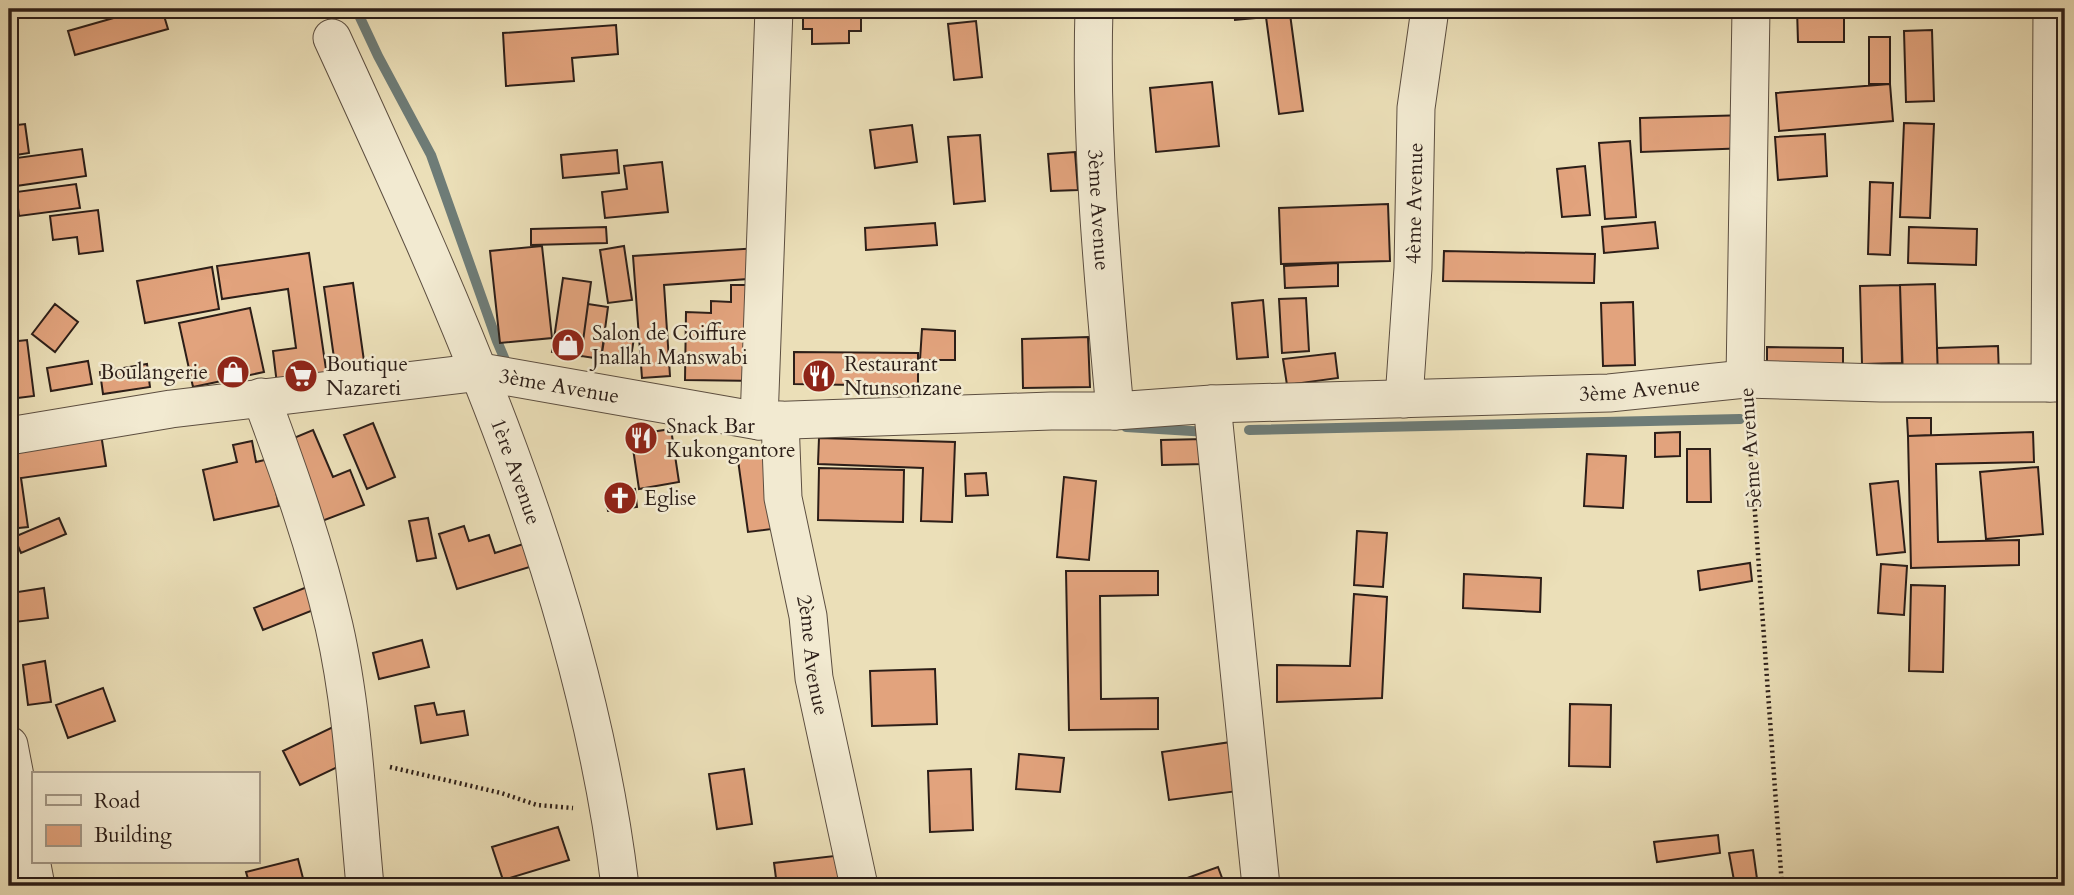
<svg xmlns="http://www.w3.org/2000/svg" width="2074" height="895" font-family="Cardo,serif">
<rect width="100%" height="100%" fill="#ebdfb8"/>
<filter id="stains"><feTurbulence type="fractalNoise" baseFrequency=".00286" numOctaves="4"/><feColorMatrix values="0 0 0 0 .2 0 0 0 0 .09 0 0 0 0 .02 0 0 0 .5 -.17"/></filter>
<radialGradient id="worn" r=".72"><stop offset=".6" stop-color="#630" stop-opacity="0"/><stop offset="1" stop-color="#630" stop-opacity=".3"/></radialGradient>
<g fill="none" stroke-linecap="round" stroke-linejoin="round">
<path stroke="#6e7c77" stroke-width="10" d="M356 9 378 56 431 155 497 341 508 367
M1126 427 1208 432
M1249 430 1740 419"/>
</g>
<path fill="#e2a37d" stroke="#2c1e18" stroke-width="2" d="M145 9H162L168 29 75 55 68 31Z
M803 9H861V31H849V43L812 44V29H803Z
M1234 9H1266V17L1235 20Z
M1271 9H1404V12L1271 10Z
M1797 9H1844V42H1798Z
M1290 14 1303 111 1279 114 1266 17Z
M976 21 982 77 954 80 948 24Z
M616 25 618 54 572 58 574 81 506 86 503 33Z
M1932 30 1934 101 1906 102 1904 31Z
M1869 37H1890V84H1869Z
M9 54 16 89 9 91Z
M1212 82 1219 146 1156 152 1150 88Z
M1890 84 1893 121 1779 131 1776 93Z
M1748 115 1749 148 1641 152 1640 118Z
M1904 123 1934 124 1930 218 1900 217Z
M25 124 29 153 9 156V126Z
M912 125 917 162 875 168 870 130Z
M1825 134 1827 176 1778 180 1775 137Z
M980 135 985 201 954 204 948 137Z
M1630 141 1636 217 1605 219 1599 143Z
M82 149 86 176 9 187V159Z
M617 150 619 173 563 178 561 155Z
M1075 152 1078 190 1051 191 1048 154Z
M662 162 668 212 605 218 602 192 627 189 624 166Z
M1585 166 1590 215 1562 217 1557 169Z
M1870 182 1893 183 1890 255 1868 254Z
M76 184 80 208 19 216 16 192Z
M1388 204 1390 261 1281 264 1279 208Z
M98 210 103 251 79 254 77 237 53 240 50 216Z
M1655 222 1658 248 1604 253 1602 227Z
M935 223 937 245 866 250 865 228Z
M606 227 607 243 531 245V229Z
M1909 227 1977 229 1976 265 1908 263Z
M542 246 552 338 500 343 490 251Z
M624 246 632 300 608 303 600 250Z
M759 248 762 278 664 285 670 376 642 378 633 256Z
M1444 251 1595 254 1594 283 1443 281Z
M309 253 327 376 277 384 273 351 296 348 288 289 222 299 217 266Z
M1338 263V286L1285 288 1284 266Z
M212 267 219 309 145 323 137 281Z
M563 278 591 282 581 356 552 352Z
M353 283 364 361 335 365 324 287Z
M1935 284 1938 378 1903 379 1900 285Z
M731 285H761L760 381 685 380 686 312 711 313V301L731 302Z
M1900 285 1902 363 1862 364 1860 286Z
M1306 298 1309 351 1282 353 1279 299Z
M1263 300 1268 357 1237 359 1232 303Z
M1633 302 1635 365 1603 366 1601 303Z
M55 304 78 322 55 352 32 334Z
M588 304 608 307 601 359 581 356Z
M250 308 264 372 193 387 179 323Z
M922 329 955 331V360H920Z
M605 334 634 338 630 363 601 359Z
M1088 337 1090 387 1023 388 1022 339Z
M27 340 34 396 9 399V342Z
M1998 346 1999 376 1938 378 1937 348Z
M1767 347 1843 348V370L1767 369Z
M794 352 918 353V386L794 384Z
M1335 353 1338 378 1287 385 1283 359Z
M88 361 92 384 51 391 47 368Z
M147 364 150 387 103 394 100 372Z
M1907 418H1931V435L1908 436Z
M373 423 395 477 367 489 344 435Z
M671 429 679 482 639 489 631 435Z
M313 430 333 477 350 470 364 505 322 521 289 440Z
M1680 432V456L1655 457V433Z
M2033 432 2034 462 1936 464 1938 542 2019 540V565L1911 568 1908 436Z
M101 434 106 466 21 478 28 527 9 529V448Z
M819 438 955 442 952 522 921 521 923 468 818 464Z
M1204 439V464L1162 465 1161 440Z
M252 441 256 462 269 459 279 506 214 520 203 470 237 462 233 445Z
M768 448 780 528 748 532 737 453Z
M1687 449H1710L1711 502H1687Z
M1587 454 1626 456 1623 508 1584 506Z
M2038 467 2043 534 1986 539 1980 472Z
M819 468 904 470 903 522 818 520Z
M986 473 988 495 966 496 965 474Z
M1064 477 1096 481 1089 560 1057 557Z
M1898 481 1905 552 1877 555 1870 484Z
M635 489 637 507 608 511 605 493Z
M59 518 66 534 21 553 14 537Z
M428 518 436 558 417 561 409 521Z
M464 526 469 541 489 535 495 553 539 539 546 562 457 589 439 534Z
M1357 531 1387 533 1383 587 1354 585Z
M1750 563 1752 581 1700 590 1698 571Z
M1881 564 1907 566 1904 615 1878 613Z
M1066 571H1158V595L1100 596 1101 699 1158 698V729L1069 730Z
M1464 574 1541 578 1540 612 1463 608Z
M1911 585 1945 586 1943 672 1909 671Z
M307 587 316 609 263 630 254 608Z
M44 588 48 618 15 622 11 593Z
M1354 594 1387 597 1382 698 1277 702V665L1350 666Z
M422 640 429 667 379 679 373 653Z
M45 661 51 702 28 705 23 665Z
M935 669 937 724 872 726 870 671Z
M103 688 115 721 68 738 56 705Z
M434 703 437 715 464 711 468 735 421 743 415 706Z
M1570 704 1611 705 1610 767 1569 766Z
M333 727 350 761 300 785 283 751Z
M1231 742 1238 791 1169 800 1162 752Z
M1019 754 1064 758 1060 792 1016 789Z
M744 769 752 824 717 829 709 774Z
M971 769 973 830 930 832 928 771Z
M558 827 569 860 503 880 492 847Z
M1718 835 1720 853 1657 862 1654 842Z
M1753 850 1758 886H1735L1729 853Z
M843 855 847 886H777L774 863Z
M298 859 305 886H250L246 872Z
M1218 867 1225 886H1165Z
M981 878V886H959V880Z
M1026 878 1027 886H991L990 882Z"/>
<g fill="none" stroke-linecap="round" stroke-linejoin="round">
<defs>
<g id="minor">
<path id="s1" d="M1094 9C1090 143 1103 277 1115 411"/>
<path id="s2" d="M332 38C457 310 584 587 620 886"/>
<path d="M1745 379 1751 9"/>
<path d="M2050 383 2052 9"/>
<path d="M261 397C289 472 316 548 334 626 353 709 357 802 365 886"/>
<path id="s3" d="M1404 399 1413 268 1416 108 1430 9"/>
<path d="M1212 404 1261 886"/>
<path id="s4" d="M780 420 783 498 808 616 814 678 859 886"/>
<path d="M759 421 774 9"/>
<path id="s5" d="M9 436 171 409 481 372 759 421 1051 411H1115L1212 404 1609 393 1745 379 1881 383H2065"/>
<path d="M9 745 36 886"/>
</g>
</defs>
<use href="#minor" stroke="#5c4e40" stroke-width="39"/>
<path stroke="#2c1e18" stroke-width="4.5" stroke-dasharray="2 3.5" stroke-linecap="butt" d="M1748 416 1782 886
M390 767 501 793 537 805 573 808"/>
<use href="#minor" stroke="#f2ead1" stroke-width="37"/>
</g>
<defs>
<symbol id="shop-disc" viewBox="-11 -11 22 22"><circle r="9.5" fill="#8f2418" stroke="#f2ead1"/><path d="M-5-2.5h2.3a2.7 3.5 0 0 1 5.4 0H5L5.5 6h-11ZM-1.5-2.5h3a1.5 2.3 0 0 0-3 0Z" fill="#fff"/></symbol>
<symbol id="supermarket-disc" viewBox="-11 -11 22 22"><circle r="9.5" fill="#8f2418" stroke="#f2ead1"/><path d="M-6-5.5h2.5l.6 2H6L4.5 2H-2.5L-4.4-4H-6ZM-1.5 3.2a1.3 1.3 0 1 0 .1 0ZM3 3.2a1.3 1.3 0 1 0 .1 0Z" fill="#fff"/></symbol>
<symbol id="restaurant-disc" viewBox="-11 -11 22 22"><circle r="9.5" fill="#8f2418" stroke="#f2ead1"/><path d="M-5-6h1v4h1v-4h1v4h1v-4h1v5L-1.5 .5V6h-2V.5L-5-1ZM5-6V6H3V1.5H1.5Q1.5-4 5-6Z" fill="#fff"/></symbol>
<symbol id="church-disc" viewBox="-11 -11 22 22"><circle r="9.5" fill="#8f2418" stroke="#f2ead1"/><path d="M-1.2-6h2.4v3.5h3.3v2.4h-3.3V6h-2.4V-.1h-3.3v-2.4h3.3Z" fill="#fff"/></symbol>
</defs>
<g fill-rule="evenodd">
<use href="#shop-disc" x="549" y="326" width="38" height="38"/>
<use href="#shop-disc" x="214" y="353" width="38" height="38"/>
<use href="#supermarket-disc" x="282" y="357" width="38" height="38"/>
<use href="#restaurant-disc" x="800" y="357" width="38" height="38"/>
<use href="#restaurant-disc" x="622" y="419" width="38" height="38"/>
<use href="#church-disc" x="601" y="479" width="38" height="38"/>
</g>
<g text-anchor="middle" stroke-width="5" stroke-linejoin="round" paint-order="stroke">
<g font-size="21" fill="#2c1e18" stroke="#f2ead1">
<text dy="7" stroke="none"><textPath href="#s3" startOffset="196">4ème Avenue</textPath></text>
<text dy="7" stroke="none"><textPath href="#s1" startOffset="201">3ème Avenue</textPath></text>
<text dy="7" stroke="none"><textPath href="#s5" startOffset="556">3ème Avenue</textPath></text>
<text dy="7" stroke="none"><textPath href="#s5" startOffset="1640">3ème Avenue</textPath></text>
<text transform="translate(1750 448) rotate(-94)" y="7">5ème Avenue</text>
<text dy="7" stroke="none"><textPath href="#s2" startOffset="471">1ère Avenue</textPath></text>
<text dy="7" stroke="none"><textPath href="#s4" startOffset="238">2ème Avenue</textPath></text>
</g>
<g font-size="21" fill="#2c1e18" stroke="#f2ead1" text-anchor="start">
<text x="592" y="340">Salon de Coiffure<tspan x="592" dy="24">Jnallah Manswabi</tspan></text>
<text x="326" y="371">Boutique<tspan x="326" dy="24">Nazareti</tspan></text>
<text x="844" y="371">Restaurant<tspan x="844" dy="24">Ntunsonzane</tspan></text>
<text x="208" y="379" text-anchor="end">Boulangerie</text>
<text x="666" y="433">Snack Bar<tspan x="666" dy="24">Kukongantore</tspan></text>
<text x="644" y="505">Eglise</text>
</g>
</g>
<rect width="2074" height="895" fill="none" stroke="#ebdfb8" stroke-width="35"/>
<rect x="10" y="10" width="2053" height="874" fill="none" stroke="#2c1e18" stroke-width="3.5"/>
<rect x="18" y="18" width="2039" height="860" fill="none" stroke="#2c1e18" stroke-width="2"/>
<rect x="32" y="772" width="228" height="91" fill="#f2ead1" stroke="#a39887" stroke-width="2"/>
<rect x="46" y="795" width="35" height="10" fill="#f2ead1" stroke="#a39887" stroke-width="2"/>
<text x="94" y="808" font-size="21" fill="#2c1e18">Road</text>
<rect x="46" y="825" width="35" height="21" fill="#e2a37d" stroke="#a39887" stroke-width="2"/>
<text x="94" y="842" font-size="21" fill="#2c1e18">Building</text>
<rect width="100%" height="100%" filter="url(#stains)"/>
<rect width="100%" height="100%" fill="url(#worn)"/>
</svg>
